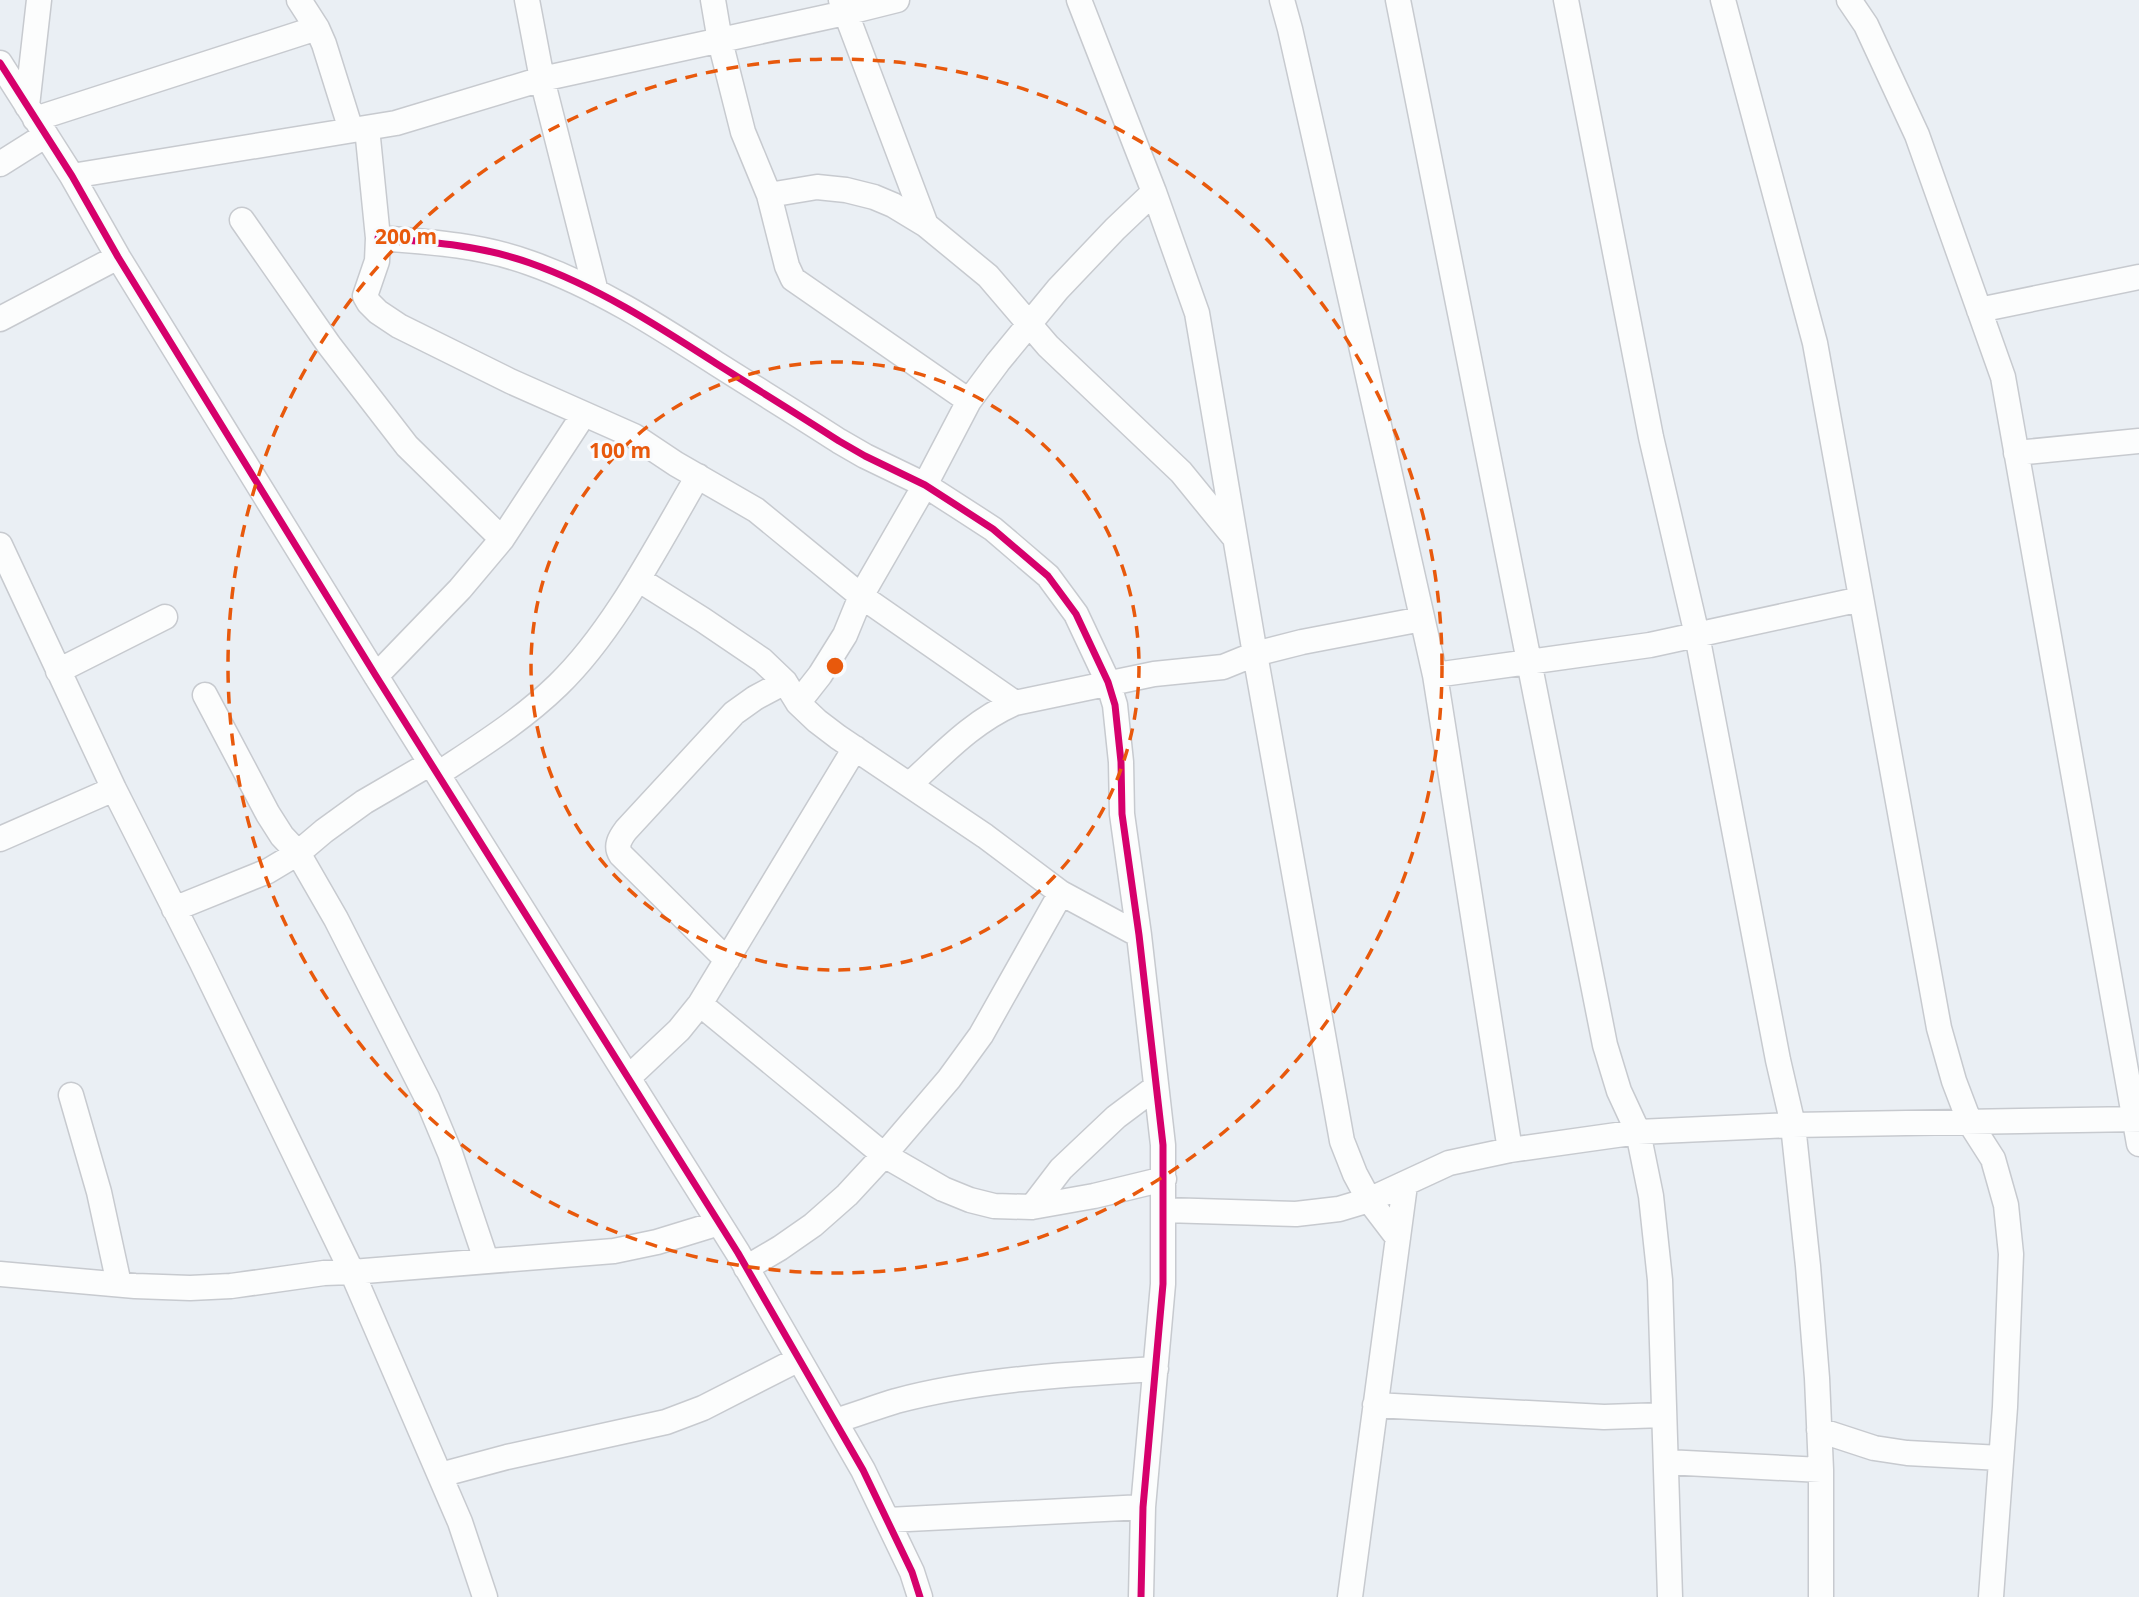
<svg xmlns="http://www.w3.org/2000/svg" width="2139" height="1597" font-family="'Open Sans',sans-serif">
<rect width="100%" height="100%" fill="#eaeff4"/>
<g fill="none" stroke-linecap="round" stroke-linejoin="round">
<defs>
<path id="minor" d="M299 0 317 28 324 44 351 130
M527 0 542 79 596 292
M713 0 720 41 743 132 769 195 787 266 793 279 969 401
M841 0 926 225
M1079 0 1154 192 1197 313 1255 654 1342 1141 1355 1174 1369 1200 1398 1238
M1282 0 1290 29 1435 675 1510 1150
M1398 0 1605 1045 1619 1091 1638 1132 1651 1196 1660 1280 1670 1597
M1566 0 1651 437 1697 635 1778 1060 1793 1125 1808 1266 1817 1378 1821 1470V1597
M1723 0 1815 343 1939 1028 1954 1081 1970 1123 1993 1159 2006 1205 2011 1254 2005 1407 1991 1597
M1849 0 1866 25 1917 135 2003 377 2139 1144
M0 63 72 176 118 257 376 676 738 1253 863 1470 912 1572 920 1597
M27 106 39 0
M35 119 317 28
M367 128 378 238 377 261 365 296 369 303 378 312 399 326 510 381 634 436 676 464 756 510 861 596 1015 703
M0 164 46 135
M72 176 396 123 542 79 845 13 897 0
M769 195 817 187 846 190 874 197 893 205 926 225 988 276 1048 346 1181 472 1234 537
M242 220 329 345 407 446 502 539
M378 238C431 242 480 245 530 263 598 287 658 326 717 364 758 390 799 415 839 441L865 456 925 485 956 505 993 529 1048 576 1076 614 1108 682 1115 705 1121 762 1122 814 1139 935 1163 1145V1284L1143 1507 1141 1597
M1979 310 2139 277
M0 319 118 257
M2016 453 2139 441
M0 545 114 789 201 961 352 1272 460 1522 485 1597
M638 579 703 620 762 660 785 682 798 703 817 721 838 737 985 836 1061 893 1139 935
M58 671 165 617
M1435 675 1650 645 1861 599
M376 676 460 589 502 539 584 414
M205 695 268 814 282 836 298 853 336 919 427 1098 450 1153 486 1260
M798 703 820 675 845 635 861 596 925 485 969 401 998 362 1058 289 1115 229 1154 192
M438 774C480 746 522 720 558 685 614 631 658 544 698 476
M910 784C943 754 973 721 1015 703L1154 674 1223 667 1255 654 1302 642 1422 619
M0 839 114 789
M174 909 268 871 298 853 324 831 364 802 431 763
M727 960 621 855C615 846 620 838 626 830L734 713 755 698 785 682
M700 1004 884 1155 943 1189 970 1200 994 1206 1032 1207 1094 1196 1164 1179
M628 1078 679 1030 700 1004 855 748
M71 1095 99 1192 119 1284
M1032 1207 1061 1169 1116 1117 1156 1087
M1164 1210 1296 1214 1339 1209 1369 1200 1449 1163 1510 1150 1638 1132 1793 1125 2139 1119
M746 1268 780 1248 813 1225 847 1195 884 1155 949 1079 981 1035 1061 893
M0 1274 135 1286 190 1288 231 1286 324 1273 352 1272 614 1251 657 1242 719 1223
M1375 1405 1604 1417 1664 1415
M835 1421C855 1415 876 1407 896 1401 978 1379 1072 1374 1156 1369
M1819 1430 1874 1448 1907 1453 2001 1458
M1666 1462 1821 1470
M440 1475 507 1457 666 1422 703 1408 799 1359
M888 1520 1143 1507
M1350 1597 1405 1185"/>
</defs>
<use href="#minor" stroke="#c7cacf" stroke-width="27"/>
<use href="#minor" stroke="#fcfdfd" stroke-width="24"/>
<defs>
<path id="cycleway" d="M0 63 72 176 118 257 376 676 738 1253 863 1470 912 1572 920 1597
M378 238C431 242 480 245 530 263 598 287 658 326 717 364 758 390 799 415 839 441L865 456 925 485 956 505 993 529 1048 576 1076 614 1108 682 1115 705 1121 762 1122 814 1139 935 1163 1145V1284L1143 1507 1141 1597"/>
</defs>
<use href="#cycleway" stroke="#f9fbfd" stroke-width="11"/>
<use href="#cycleway" stroke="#d6006c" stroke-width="7"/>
</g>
<g fill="none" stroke="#e8590c" stroke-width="3.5" stroke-dasharray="12 9">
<circle cx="835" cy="666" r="304"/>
<circle cx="835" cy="666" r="607"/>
</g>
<circle cx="835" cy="666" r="10" fill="#e8590c" stroke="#f9fbfd" stroke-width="3.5"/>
<g font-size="21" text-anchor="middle" font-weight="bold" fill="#e8590c" stroke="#f9fbfd" stroke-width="6" stroke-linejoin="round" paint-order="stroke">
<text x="406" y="244">200 m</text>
<text x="620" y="458">100 m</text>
</g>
</svg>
